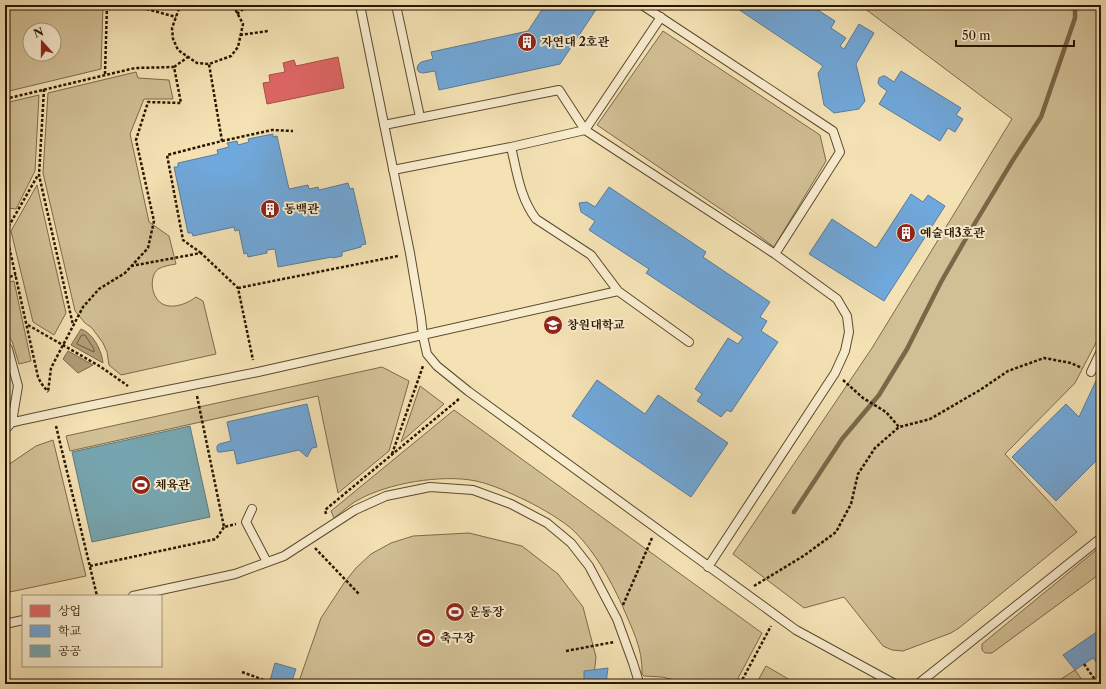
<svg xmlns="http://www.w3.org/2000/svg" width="1106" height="689" font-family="'Libre Caslon Text','Noto Serif KR',serif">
<rect width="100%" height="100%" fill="#f4e2b4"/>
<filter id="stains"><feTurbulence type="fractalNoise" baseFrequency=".005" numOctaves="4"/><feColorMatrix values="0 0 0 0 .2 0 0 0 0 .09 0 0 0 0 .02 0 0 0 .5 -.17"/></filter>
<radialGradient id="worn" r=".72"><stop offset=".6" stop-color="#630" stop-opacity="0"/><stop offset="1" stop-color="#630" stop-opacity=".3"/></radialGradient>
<path fill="#d1bf95" stroke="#7d6a4a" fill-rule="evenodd" d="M5 5H103L101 69 5 92ZM30 30H54V54H30Z
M860 5H1101V333L1075 383 1005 454 1077 532 959 628 951 633 903 651 892 650 883 646 844 597 804 608 733 554 872 348 1012 119Z
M663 31 820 135 826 161 774 247 750 229 597 125Z
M136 72 138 78 169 80 173 99H144L130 134 149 222 169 236 176 264C170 265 164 266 158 269 149 277 151 296 161 303 171 310 187 304 196 297L203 301 216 354 121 375 109 365 107 352 103 343 92 328 85 323 75 311 43 173 48 93Z
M39 95 35 171 16 209 7 208 5 198V103Z
M37 185 66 313 54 335 33 322 11 231Z
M14 281 31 361 19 364 12 341 5 331V283Z
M382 367 409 381 389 451 338 493 318 396 70 451 66 436Z
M420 386 444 404 401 442Z
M454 410 762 633 735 684H691L662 677 644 676 642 674C643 648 632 629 622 605 610 579 595 552 575 532 564 521 541 508 527 501 510 493 494 485 476 481 442 474 388 483 358 500 350 504 342 512 334 518L331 511Z
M53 440 86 576 5 593V467L36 446Z
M469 533 522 546 558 574 583 607 596 657 593 684H298L321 618 344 583 356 568 371 554 391 543 413 536Z
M1101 546V573L992 653H985L982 650V644Z
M766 666 797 684H756Z
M1075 670 1085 684 1055 683Z"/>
<path fill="#af9d77" stroke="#796747" d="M81 329C93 333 102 351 103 363L71 345Z
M68 351 93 365 78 373 63 359Z"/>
<path fill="#e06666" stroke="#a94e47" d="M338 57 344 88 267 104 263 83 270 82 269 75 285 72 283 63 294 60 296 66Z"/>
<path fill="#6fa8dc" stroke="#5a7c9a" d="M545 5H599L560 64 439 90 435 71 423 73 419 72 417 69 418 65 421 62 433 59 431 52 528 31Z
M732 5H810L835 21 831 28 846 38 840 46 844 49 859 24 874 33 856 64 865 101 859 109 834 113 824 105 818 73 823 66Z
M901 71 961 108 956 115 963 119 955 132 948 128 940 141 879 104 887 91 880 86 878 83 879 78 883 76H885L894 82Z
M273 134V137L277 136 289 189 308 185 309 189 318 187 319 190 348 183 350 189 353 188 366 244 361 245V247L342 252V256L333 258 332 257 278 267 275 249 267 250V253L248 257 247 253 244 254 239 230 235 231 234 227 193 236 192 233H188L174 167H178V163L218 154 217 150 229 147 227 143 237 141 238 145 249 142 248 139Z
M609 187 706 252 703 257 770 302 760 317 767 321 761 331 778 342 731 412 727 410 721 417 697 401 702 394 695 389 728 338 738 344 743 337 646 273 649 269 589 230 595 221 581 212 579 203 587 202 595 207Z
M911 194 923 202 928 195 945 206 884 301 809 254 832 219 876 248Z
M1101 370V456L1056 501 1012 457 1066 404 1079 417Z
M597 380 645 414 658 395 728 443 691 497 572 416Z
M307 404 317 447 312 448 307 457 299 450 237 464 234 450 221 452H218L217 450V446L219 444 231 441 227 422Z
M1101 629V668L1093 658 1075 670 1063 655Z
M275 663 296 669 291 684H269Z
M608 668 606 684H584V671Z"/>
<path fill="#76a5af" stroke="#5f7a7a" d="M190 426 210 517 92 542 72 452Z"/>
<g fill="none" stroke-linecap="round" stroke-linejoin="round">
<path stroke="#6c5a3c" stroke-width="1" d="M82 335H85L94 349V352L77 344Z"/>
<path stroke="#796747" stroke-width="4.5" d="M794 512 842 439 879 395 907 349 941 282 972 228 1013 160 1041 117 1075 18V5"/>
<defs>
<path id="service" d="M360 5 410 253 421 318 423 336 427 354 437 366 468 391 796 630 895 684
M396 5 420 117
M642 5 833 131 840 152 775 254
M384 125 559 90 585 130 775 254 837 299 847 316 849 332 845 351 835 373 708 567
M511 147C517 172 520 198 536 219L591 255 618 291 689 342
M393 170 511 147 585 130 661 17
M5 345 8 349 18 386 12 422 5 430
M1091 372 1101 351
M5 424C89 405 174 389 258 372 378 346 498 319 618 291
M252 509 246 522 267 562
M133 596 235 574 284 556 355 510 386 496 430 487 473 490 511 504 547 523 571 543 589 566 617 619 633 663 638 679V684
M5 624 23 620
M918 684 1101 538"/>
</defs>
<use href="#service" stroke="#5c492d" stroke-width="10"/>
<path stroke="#291600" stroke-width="2.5" stroke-dasharray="3 2" stroke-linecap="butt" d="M132 5 176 17
M182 5 180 6 172 28 173 39 178 50 197 63 209 64 231 56 238 47 243 24 233 5
M237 14 248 5
M240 35 268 31
M174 67 188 57
M105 74 107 5
M44 89 39 175 73 325
M5 99 135 68 174 67 181 103 148 102 136 140 154 221 148 248 125 273 99 289 83 307 51 368 48 392
M222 141 272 130 293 131
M5 228 38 377 41 383 48 392
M6 231 38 175
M201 253 183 240 167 155 222 141 209 64
M131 266 201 253 238 288 253 360
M5 278 16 275
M238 288 398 256
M28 325 101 367 128 386
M843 380 863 398 886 412 899 427 930 419 980 390 1008 371 1044 358 1071 363 1082 368
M197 396 224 527 236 524
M56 426 97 596
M392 454 423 366
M326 514 325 510 459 399
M315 548 359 594
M90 566 216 539 224 527
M754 586 805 555 836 532 851 504 858 474 875 448 899 427
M623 605 652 538
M566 651 614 642
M1084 664 1098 684
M242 672 275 684
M650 681 670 684
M623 684 625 679
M740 684 771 626"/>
<use href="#service" stroke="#f8ecce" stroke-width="8"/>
</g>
<defs>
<symbol id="building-disc" viewBox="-11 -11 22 22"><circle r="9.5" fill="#8f2418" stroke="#f8ecce"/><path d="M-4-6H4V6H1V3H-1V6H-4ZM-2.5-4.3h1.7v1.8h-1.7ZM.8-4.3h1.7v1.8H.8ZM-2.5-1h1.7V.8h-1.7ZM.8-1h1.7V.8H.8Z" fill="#fff"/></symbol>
<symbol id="university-disc" viewBox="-11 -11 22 22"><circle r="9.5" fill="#8f2418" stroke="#f8ecce"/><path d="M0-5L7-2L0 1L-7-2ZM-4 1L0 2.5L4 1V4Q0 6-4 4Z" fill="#fff"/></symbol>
<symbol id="stadium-disc" viewBox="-11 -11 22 22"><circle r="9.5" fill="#8f2418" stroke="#f8ecce"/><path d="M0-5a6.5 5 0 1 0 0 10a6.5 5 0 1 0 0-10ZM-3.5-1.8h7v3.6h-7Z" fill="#fff"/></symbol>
</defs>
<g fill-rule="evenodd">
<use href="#building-disc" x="516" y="31" width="22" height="22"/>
<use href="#building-disc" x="259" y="198" width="22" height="22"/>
<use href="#building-disc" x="895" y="222" width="22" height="22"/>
<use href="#university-disc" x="542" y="314" width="22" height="22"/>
<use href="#stadium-disc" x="130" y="474" width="22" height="22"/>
<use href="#stadium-disc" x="444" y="601" width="22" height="22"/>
<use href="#stadium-disc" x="415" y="627" width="22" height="22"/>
</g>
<g text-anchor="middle" stroke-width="4" stroke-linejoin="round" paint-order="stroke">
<g font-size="12" font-weight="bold" fill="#291600" stroke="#f8ecce" text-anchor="start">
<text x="541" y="46">자연대 2호관</text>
<text x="284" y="213">동백관</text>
<text x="920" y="237">예술대3호관</text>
<text x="567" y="329">창원대학교</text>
<text x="155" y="489">체육관</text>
<text x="469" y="616">운동장</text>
<text x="440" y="642">축구장</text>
</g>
</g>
<rect width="1106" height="689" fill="none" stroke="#f4e2b4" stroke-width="20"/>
<rect x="6" y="6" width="1094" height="677" fill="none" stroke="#291600" stroke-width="2"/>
<rect x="10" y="10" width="1086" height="669" fill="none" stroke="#291600"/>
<rect x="22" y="595" width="140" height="72" fill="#f8ecce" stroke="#a5967c"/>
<rect x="30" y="605" width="20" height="12" fill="#e06666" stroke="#a5967c"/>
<text x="58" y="615" font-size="12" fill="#291600">상업</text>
<rect x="30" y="625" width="20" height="12" fill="#6fa8dc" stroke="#a5967c"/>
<text x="58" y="635" font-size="12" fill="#291600">학교</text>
<rect x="30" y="645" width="20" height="12" fill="#76a5af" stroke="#a5967c"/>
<text x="58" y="655" font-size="12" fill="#291600">공공</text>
<g transform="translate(42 42) rotate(339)"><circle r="19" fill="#f8ecce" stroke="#a5967c"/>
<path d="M0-3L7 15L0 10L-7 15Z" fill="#8f2418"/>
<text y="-6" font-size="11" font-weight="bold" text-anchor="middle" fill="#291600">N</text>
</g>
<path d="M956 40v6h118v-6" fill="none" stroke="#291600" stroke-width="2"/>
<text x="962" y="40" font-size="12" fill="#291600" stroke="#f8ecce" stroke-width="3" paint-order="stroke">50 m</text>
<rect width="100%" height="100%" filter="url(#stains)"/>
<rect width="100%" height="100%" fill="url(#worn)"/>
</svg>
